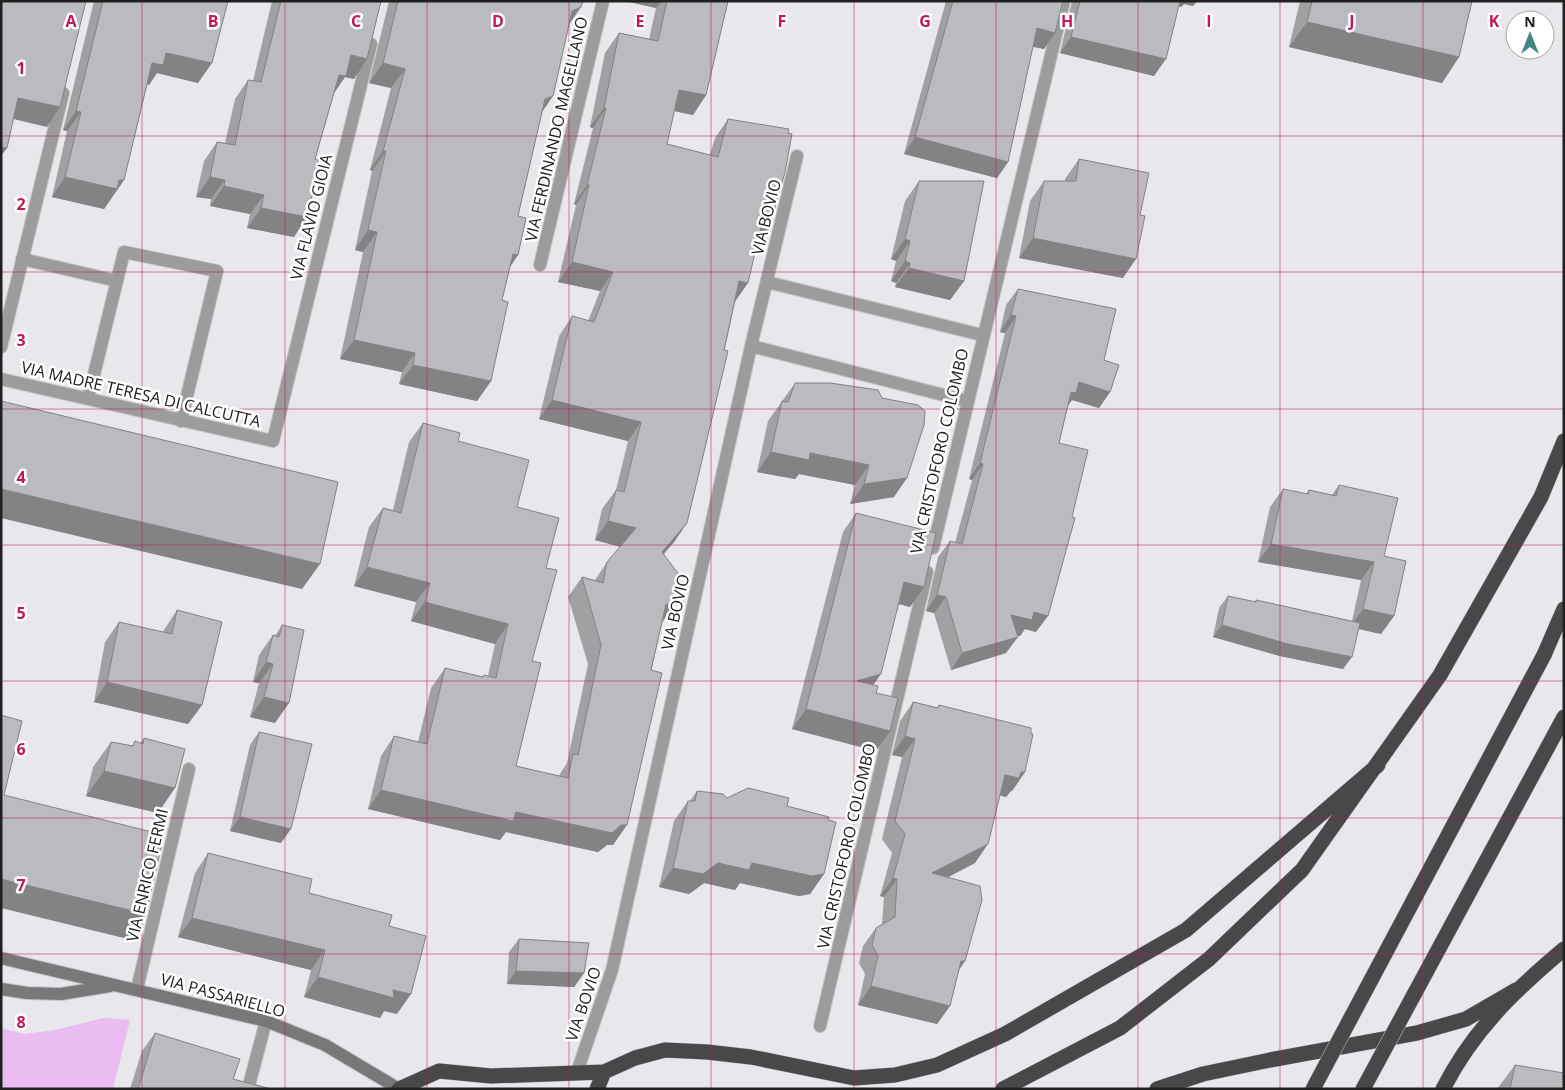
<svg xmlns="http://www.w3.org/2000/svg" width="1565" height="1090" font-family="'Open Sans',sans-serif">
<rect width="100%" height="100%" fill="#e8e8ec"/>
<path fill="#eabcf2" d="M104 1018 130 1020 113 1089H1V1028L24 1034 55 1030Z"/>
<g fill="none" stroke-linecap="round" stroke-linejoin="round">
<defs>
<path id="lane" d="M22 259 117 281
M88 399 124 252 217 271 181 421"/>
<path id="street" d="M540 265 603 1
M767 282 982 335
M751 346 967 401
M1 347 63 93
M1 379 273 441 371 44
M933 548 1064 1
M137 989 189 769
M820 1026 927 572
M577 1072 612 970 751 346 797 156
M248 1089 266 1021"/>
<path id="secondary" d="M1 958 266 1021 325 1045 399 1089
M1 989 27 993 61 994 110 986"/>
<path id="highway" d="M1544 655 1564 609
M399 1089 439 1071 491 1076 604 1072 635 1058 665 1050 707 1052 751 1057 854 1078 895 1075 937 1065 1005 1034 1186 930 1378 765
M597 1089 604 1072
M1003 1089 1120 1028 1209 959 1302 870 1440 675 1541 497 1564 441
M1157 1089 1203 1074 1270 1060 1417 1033 1466 1019 1516 990
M1443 1089C1473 1030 1514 991 1564 949"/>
</defs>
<use href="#lane" stroke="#c4c4c7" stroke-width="14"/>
<use href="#street" stroke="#c4c4c7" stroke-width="14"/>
<use href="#secondary" stroke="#c4c4c7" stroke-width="14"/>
<use href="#highway" stroke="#c4c4c7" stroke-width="16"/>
<use href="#lane" stroke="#9c9c9d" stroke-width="12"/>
<use href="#street" stroke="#9c9c9d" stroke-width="12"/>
<use href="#secondary" stroke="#787779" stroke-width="12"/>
<use href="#highway" stroke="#48474a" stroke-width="15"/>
<defs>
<path id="highway-bridge" d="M1313 1089 1544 655
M1363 1089 1564 717"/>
</defs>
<use href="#highway-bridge" stroke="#c4c4c7" stroke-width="16" stroke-linecap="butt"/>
<use href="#highway-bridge" stroke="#48474a" stroke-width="15"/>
</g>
<path fill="#9fa1a3" d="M94 1H228L198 83 157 73 149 85 147 84 124 180 104 209 52 197 67 131 63 130Z
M272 1H381L354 79 345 77 333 94 294 237 247 228 250 214 210 206 211 199 196 197 204 161 217 142 225 143 235 99 248 80 253 81Z
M389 1H583L581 7 569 24 542 112 518 216V255L510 267 502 300 491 381 477 401 399 384 402 372 340 359 363 252 355 250 372 171 370 170 391 88 369 83Z
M625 1H728L706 95 693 115 674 111 667 144 710 155 715 138 728 119 769 229 756 247 735 302 687 523 674 542 664 554 662 622 613 845H607L598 852 506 832 500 840 368 809 381 756 394 736 418 742 431 688 445 668 483 677 484 675 488 676 495 644 411 621 416 602 354 586 369 527 383 508 393 510 409 442 423 423 458 441 517 507 546 568 516 766 559 776 560 774 567 763 588 664 568 597 582 577 595 580 607 562 620 547 595 540 602 509 616 490 628 441 539 419 559 336 572 316 588 321 600 291 558 282 576 205 574 204 593 128 590 127 605 53 619 33 649 39 656 8Z
M946 1H1063L1055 33 1044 49 1033 47 1008 162 997 178 904 154Z
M1072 1H1197L1193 6 1184 4 1181 7 1178 6 1154 76 1060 53Z
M1300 1H1472L1459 57 1442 83 1289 47Z
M1079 159 1123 278 1019 258 1030 201 1044 181H1065V179Z
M919 181 964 281 950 300 895 287 896 283 891 281 896 261 891 259 905 201Z
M1018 289 1104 360 1110 392 1099 408 1072 400 1068 405 1059 443 1036 632 1025 629 1020 636 1017 635 1006 653 951 670 934 613 926 611 938 557 950 541 955 543 972 480 969 479 1005 333 1000 332 1006 305Z
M795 383H830L894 497 850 504 855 485 799 474 795 479 757 472 768 421Z
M1339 485 1384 556 1394 616 1381 634 1359 629 1343 669 1280 656 1213 637 1219 608 1228 596 1255 602 1256 600 1352 621 1361 580 1258 562 1270 507 1283 489 1306 494 1309 490 1332 495Z
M856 513 924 587 910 607 899 604 873 685 890 731 876 751 792 729 843 532Z
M177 610 202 705 188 724 94 702 105 642 119 622 163 632 164 630Z
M282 625 275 723 250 717 259 683 253 682 259 655 273 635 275 636Z
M913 702 936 708 939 705 1025 772 1012 791H1011L1006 797 1000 795 975 863 947 877 965 961 959 970 950 1006 937 1024 858 1005 865 974 859 963 863 946 876 928 882 924 884 897 880 896 892 853 882 839 902 757 892 755 900 721Z
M259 732 281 843 230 831 250 745Z
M144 738 158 813 86 796 93 767 111 742 132 746 135 741 140 743Z
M697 791 727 798 787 806 828 820 824 874 810 894 799 896 740 883 735 890 704 883 689 894 659 887 674 821 688 801H690Z
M208 853 309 893 389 926 397 1014 384 1011 380 1018 304 997 311 970 178 937 195 873Z
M519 939 584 973 574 987 507 984 509 952Z
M155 1033 233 1079 271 1089H130L142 1051Z
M1515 1065 1564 1089H1497Z"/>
<path fill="#828385" d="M625 1H662L656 8Z
M1173 1H1197L1193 6 1184 4 1181 7 1171 4Z
M581 7 568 26 559 30 573 11Z
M1307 22 1459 57 1442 83 1289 47Z
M1037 28 1055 33 1044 49 1026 45Z
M1071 37 1166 59 1154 76 1060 53Z
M166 53 212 63 198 83 157 73 149 85 138 82 152 63Z
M351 55 367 59 354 79 345 77 332 96 325 94Z
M383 63 405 69 391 88 369 83Z
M679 90 706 95 693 115 665 109Z
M553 96 540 115 545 99Z
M18 98 60 107 47 127 5 117Z
M604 108H606L593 128 590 127Z
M76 111 81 112 67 131 63 130Z
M915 137 1008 162 997 178 904 154Z
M1 147 7 148 1 156Z
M383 151H386L372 171 370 170Z
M65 177 119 180H124L104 209 52 197Z
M210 177 225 180 211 199 196 197Z
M587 185H589L576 205 574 204Z
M224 186 264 195 250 214 210 206Z
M261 208 307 217 294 237 247 228Z
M761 227 769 229 755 249Z
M368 230 377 232 363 252 355 250Z
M1033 238 1136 259 1123 278 1019 258Z
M905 239 910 241 896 261 891 259Z
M513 254 518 255 505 274Z
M905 261 910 263 896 283 891 281Z
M572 262 613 272 600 291 558 282Z
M909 268 964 281 950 300 895 287Z
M739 281 748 283 734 303Z
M1011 315 1016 316 1005 333 1000 332Z
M354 340 415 353 402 372 340 359Z
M413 365 491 381 477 401 399 384Z
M1079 382 1110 392 1099 408 1072 400 1065 410 1060 408Z
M552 400 641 422 628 441 539 419Z
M771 452 810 453 869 465 855 485 799 474 795 479 757 472Z
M980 463 983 464 972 480 969 479Z
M907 478 894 497 850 504 864 484Z
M1 489 320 564 302 589 1 518Z
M608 521 636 528 622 547 595 540Z
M687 523 674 542 649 571 662 552Z
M1271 544 1374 562 1361 580 1258 562Z
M367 567 430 583 416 602 354 586Z
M904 582 924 587 910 607 891 602Z
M937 595 946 597 934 613 926 611Z
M425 602 508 624 495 644 411 621Z
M666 604H675L661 624Z
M1363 609 1394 616 1381 634 1350 627Z
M1034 612 1048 616 1036 632 1025 629 1020 636 1000 631 1011 615Z
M1222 625 1352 657 1343 669 1280 656 1213 637Z
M1018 637 1006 653 951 670 962 653Z
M266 662 273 664 259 683 253 682Z
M881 674 867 694 857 681Z
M107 682 202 705 188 724 94 702Z
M264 697 289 703 275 723 250 717Z
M806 709 890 731 876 751 792 729Z
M905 736 915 739 902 757 892 755Z
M104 771 175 788 158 813 86 796Z
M1021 772H1025L1012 791H1011L1006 797 992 793 1005 775Z
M381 790 621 825H627L613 845H607L598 852 506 832 500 840 368 809Z
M240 817 291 829 281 843 230 831Z
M988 844 975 863 920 892 932 873Z
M718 863H752L824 874 810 894 799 896 740 883 735 890 704 883 689 894 659 887 673 868Z
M893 878 897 879 884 897 880 896Z
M1 879 146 914 128 939 1 908Z
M192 918 325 950 311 970 178 937Z
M961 961H965L952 980Z
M516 971 584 973 574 987 507 984Z
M318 977 393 990 411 994 397 1014 384 1011 380 1018 304 997Z
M871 986 950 1006 937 1024 858 1005Z"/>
<path fill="#b9bbbe" stroke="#828385" d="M1 1H86L60 107 18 98 7 148 1 147Z
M103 1H228L212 63 166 53 163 65 152 63 124 180H119L117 189 65 177 81 112 76 111Z
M281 1H381L367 59 351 55 346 76 339 75 315 159 318 160 317 175 307 217 261 208 264 195 224 186 225 180 210 177 217 142 235 145 248 80 261 82Z
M398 1H583L581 7 572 11 553 96 545 99 518 216 526 218 518 255 513 254 502 300 508 302 491 381 413 365 415 353 354 340 377 232 368 230 386 151H383L405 69 383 63Z
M667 1H728L706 95 679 90 667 144 718 157 728 119 789 129 788 133 792 134 785 172 769 229 761 227 748 283 739 281 724 350 728 351 687 523 662 552 680 576 675 604H666L651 670 662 673 627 825H621L612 833 516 812 513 821 381 790 394 736 427 744 445 668 483 677 484 675 496 678 508 624 425 602 430 583 367 567 383 508 401 513 423 423 460 433 458 441 529 460 517 507 559 518 546 568 557 570 532 661 541 663 516 766 568 778 573 754 578 755 601 645 582 577 603 583 607 562 636 528 608 521 616 490 624 492 641 422 552 400 572 316 594 322 613 272 572 262 589 185H587L606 108H604L619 33 658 41Z
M953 1H1063L1055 33 1037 28 1008 162 915 137Z
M1080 1H1180L1166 59 1071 37Z
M1312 1H1472L1459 57 1307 22Z
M1079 159 1149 173 1140 215 1145 216 1136 259 1033 238 1044 181H1076Z
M919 181H984L964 281 909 268 910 263 905 261 910 241 905 239Z
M1018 289 1116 309 1104 360 1119 365 1110 392 1079 382 1076 393 1071 392 1059 443 1088 450 1072 517 1075 518 1048 616 1034 612 1032 620 1011 615 1018 637 962 653 946 597 937 595 950 541 962 544 983 464 980 463 1016 316 1011 315Z
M795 383H830L878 390 882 398 918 405 925 411 924 425 907 478 864 484 869 465 810 453 809 460 771 452 782 401 788 402Z
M1 401 338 482 320 564 1 489Z
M1339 485 1398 498 1384 556 1406 561 1394 616 1363 609 1374 562 1271 544 1283 489 1308 494 1309 490 1336 496Z
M856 513 936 533 924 587 904 582 881 674 857 681 878 686 876 693 898 698 890 731 806 709Z
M1228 596 1256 602V600L1360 623 1352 657 1288 644 1222 625Z
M177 610 222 622 202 705 107 682 119 622 172 634Z
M282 625 304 630 289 703 264 697 273 664 266 662 273 635 279 637Z
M913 702 938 708 939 705 1031 728V734H1033L1025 772H1021L1019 778 1005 775 988 844 932 873 980 886 982 900 965 961H961L950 1006 871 986 878 956 872 945 876 928 895 917 897 879 893 878 905 834 895 821 915 739 905 736Z
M1 715 22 721 4 795 164 835 146 914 1 879Z
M259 732 312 744 291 829 240 817Z
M144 738 185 749 175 788 104 771 111 742 133 746 135 741 143 744Z
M748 788 789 798 787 806 829 817 828 820 836 822 824 874 812 876 752 863 749 870 718 863 703 874 673 868 688 801H695L697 791 723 794 727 798Z
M208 853 312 879 309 893 392 915 389 926 426 936 411 994 393 990 394 998 318 977 325 950 192 918Z
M519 939 589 943 584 973 516 971Z
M155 1033 240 1059 233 1079 271 1089H138Z
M1515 1065 1564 1073V1089H1510Z"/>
<path fill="none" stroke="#c2185b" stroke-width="1" stroke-opacity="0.55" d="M142 1V1089M285 1V1089M427 1V1089M569 1V1089M711 1V1089M854 1V1089M996 1V1089M1138 1V1089M1280 1V1089M1423 1V1089M1 136H1564M1 272H1564M1 409H1564M1 545H1564M1 681H1564M1 818H1564M1 954H1564"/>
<g text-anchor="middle" stroke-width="5" stroke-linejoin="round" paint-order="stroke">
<g font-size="16" fill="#202021" stroke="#fff">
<text transform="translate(556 129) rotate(-77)" y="6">VIA FERDINANDO MAGELLANO</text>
<text transform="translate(311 217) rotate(-76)" y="6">VIA FLAVIO GIOIA</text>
<text transform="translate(766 217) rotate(-76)" y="6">VIA BOVIO</text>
<text transform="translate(141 394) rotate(13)" y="6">VIA MADRE TERESA DI CALCUTTA</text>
<text transform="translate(939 451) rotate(-77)" y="6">VIA CRISTOFORO COLOMBO</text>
<text transform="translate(675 612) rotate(-77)" y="6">VIA BOVIO</text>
<text transform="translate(846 846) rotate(-77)" y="6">VIA CRISTOFORO COLOMBO</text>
<text transform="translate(147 875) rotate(-77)" y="6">VIA ENRICO FERMI</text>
<text transform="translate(223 995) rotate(15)" y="6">VIA PASSARIELLO</text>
<text transform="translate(583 1004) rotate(-71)" y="6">VIA BOVIO</text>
</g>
</g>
<g font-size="16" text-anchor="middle" font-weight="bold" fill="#c2185b" stroke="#fff" stroke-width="5" stroke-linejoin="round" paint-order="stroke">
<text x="71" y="27">A</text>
<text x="213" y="27">B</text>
<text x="356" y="27">C</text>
<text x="498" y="27">D</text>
<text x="640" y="27">E</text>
<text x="782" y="27">F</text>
<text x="925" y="27">G</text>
<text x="1067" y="27">H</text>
<text x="1209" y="27">I</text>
<text x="1352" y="27">J</text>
<text x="1494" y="27">K</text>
<text x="21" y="74">1</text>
<text x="21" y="210">2</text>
<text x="21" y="346">3</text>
<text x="21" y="483">4</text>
<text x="21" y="619">5</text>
<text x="21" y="755">6</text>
<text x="21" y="891">7</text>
<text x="21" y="1028">8</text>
</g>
<rect width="1565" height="1090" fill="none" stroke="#202021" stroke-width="5"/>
<g transform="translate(1530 35)"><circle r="24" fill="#ffffff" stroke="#a6a6a6"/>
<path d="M0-4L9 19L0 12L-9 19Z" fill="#408781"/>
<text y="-8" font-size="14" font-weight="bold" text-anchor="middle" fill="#202021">N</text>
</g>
</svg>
